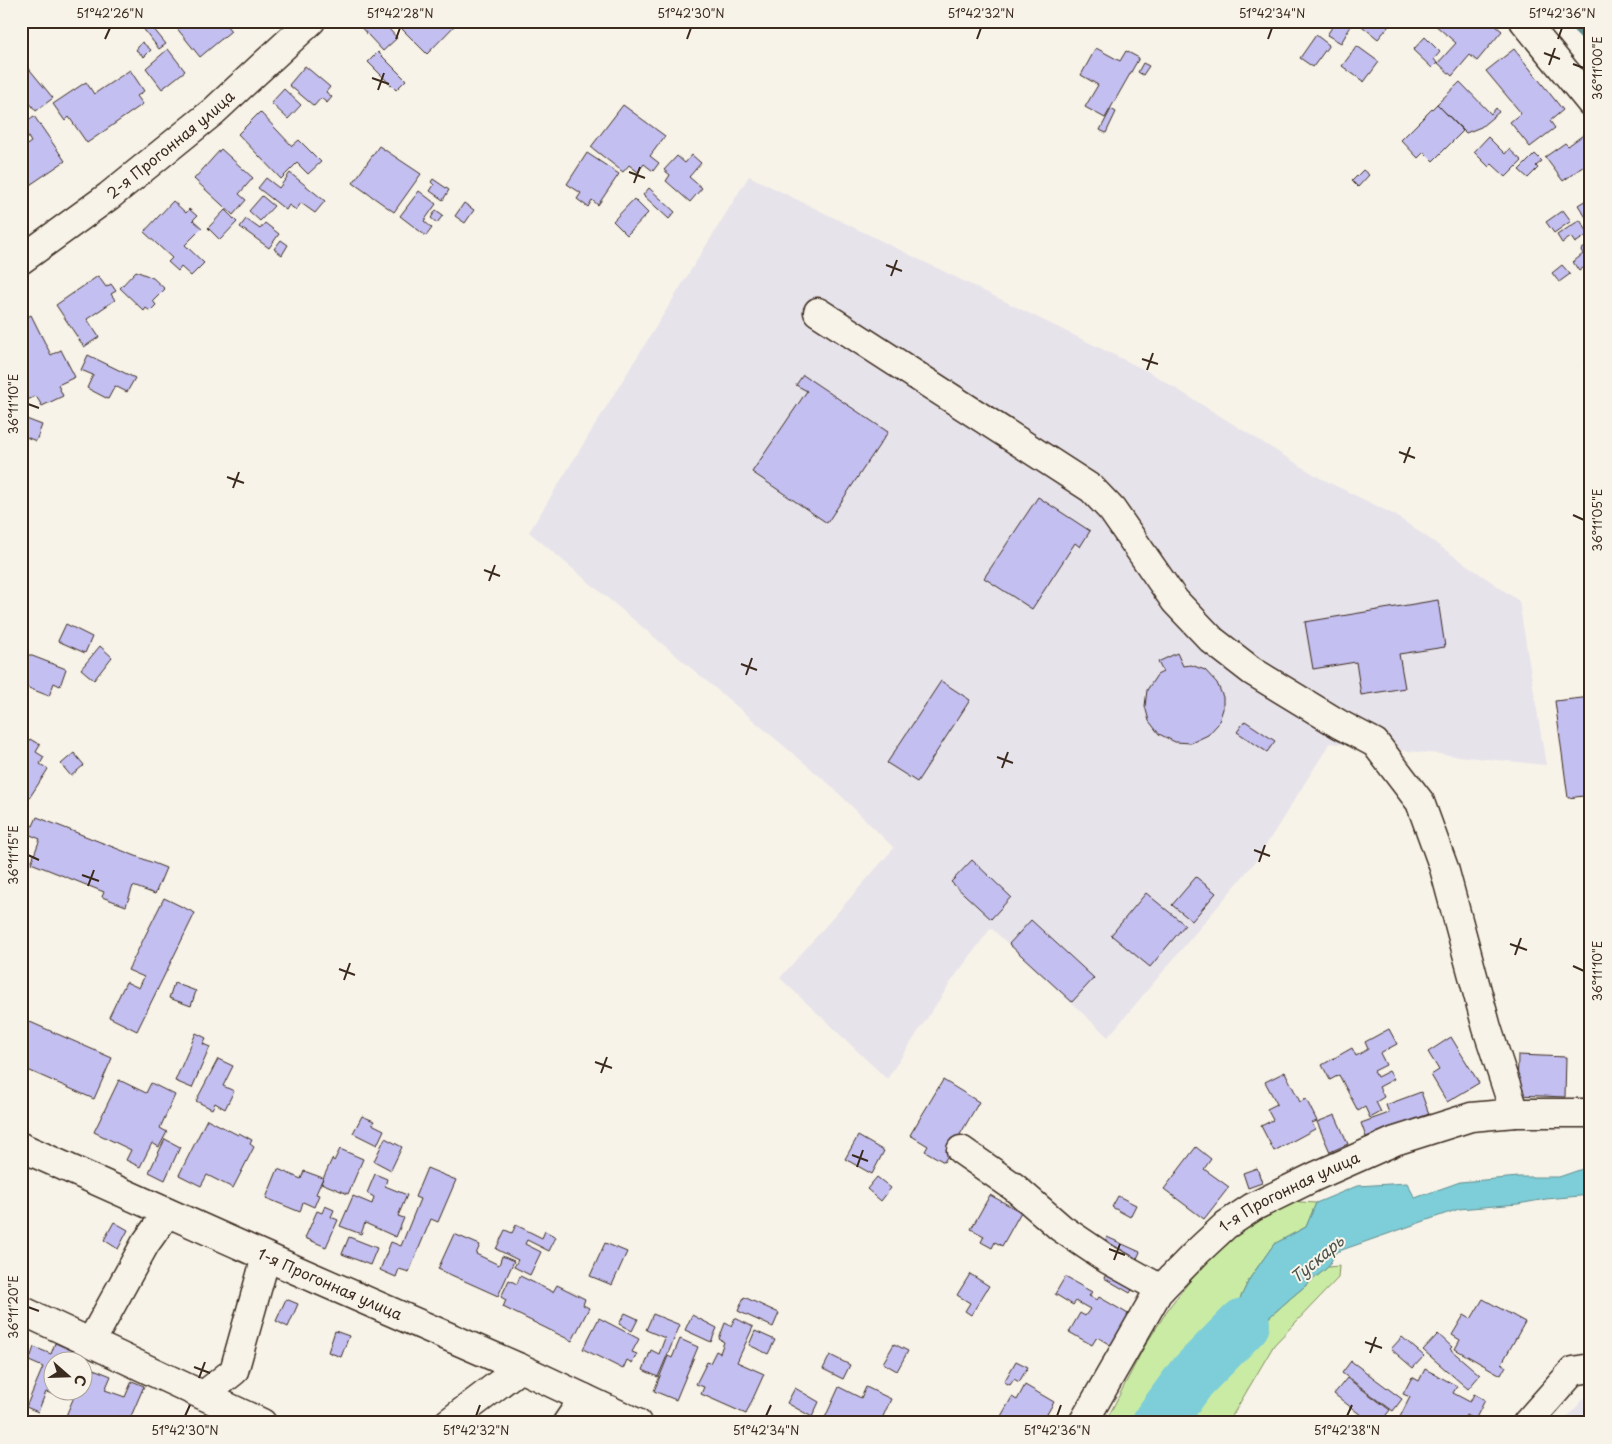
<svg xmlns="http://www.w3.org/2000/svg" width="1612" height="1444" font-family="'Playpen Sans',sans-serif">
<rect width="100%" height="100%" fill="#f7f3e8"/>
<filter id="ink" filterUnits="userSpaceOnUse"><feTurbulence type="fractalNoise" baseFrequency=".02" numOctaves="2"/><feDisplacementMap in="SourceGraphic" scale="10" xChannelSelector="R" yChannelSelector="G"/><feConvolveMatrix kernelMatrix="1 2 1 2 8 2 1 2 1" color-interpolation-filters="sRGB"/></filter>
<g filter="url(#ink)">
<path fill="#e7e3eb" d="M749 176 1151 373 1320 478 1395 515 1519 601 1546 765 1330 743 1256 861 1108 1037 991 928 953 979 887 1079 780 978 894 848 828 783 529 532Z
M1591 1391V1423H1562Z"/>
<path fill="#caeba4" stroke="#828a61" d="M1286 1201 1316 1203 1306 1227 1274 1244 1250 1278 1232 1315 1162 1375 1137 1423H1105L1143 1349 1170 1306 1202 1266 1249 1225Z
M1339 1266 1338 1278 1274 1345 1228 1423H1161L1166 1412 1191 1378 1199 1369 1237 1346 1292 1297 1328 1267Z"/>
<path fill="#7dced8" stroke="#638c8e" d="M1591 1166V1195L1546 1199 1518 1204 1459 1209 1336 1252 1328 1267 1292 1297 1237 1346 1199 1369 1191 1378 1166 1412 1161 1423H1137L1162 1375 1232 1315 1250 1278 1274 1244 1306 1227 1316 1203 1357 1186 1407 1183 1415 1198 1460 1182 1519 1177H1559Z"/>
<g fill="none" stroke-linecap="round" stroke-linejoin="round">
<path stroke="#638c8e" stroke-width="9" d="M1570 21 1591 42"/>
<path stroke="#7dced8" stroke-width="52" d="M1158 1423 1191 1378 1244 1324"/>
</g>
<path fill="#c3bff1" stroke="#3b2a1e" d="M171 21H216L219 25 223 21 231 31 200 57Z
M355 21H382L397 38 383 51Z
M409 21H459L427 54 402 29Z
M1336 21H1354L1341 43 1327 35Z
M1359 21H1393L1378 39 1358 23Z
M1436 21H1490L1502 31 1477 61 1470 55 1452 76 1438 63 1456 43 1434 24Z
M148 22 166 44 159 49 142 27Z
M1316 35 1329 45 1313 67 1300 58Z
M1425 37 1440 52 1434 59 1437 63 1432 68 1413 50Z
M142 42 151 50 144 57 136 50Z
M1357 46 1379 62 1364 82 1342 66Z
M1096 48 1120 61 1126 51 1139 58 1105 118 1085 107 1098 85 1081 75Z
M168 49 185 71 162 89 146 68Z
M1514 49 1563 110 1550 121 1555 128 1530 147 1510 122 1521 113 1486 71Z
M378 52 406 80 396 90 368 62Z
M21 59 53 98 36 111 21 92Z
M1143 63 1149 66 1143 75 1138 72Z
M305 66 330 87 326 92 332 97 327 103 321 98 314 106 289 85Z
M130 70 144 91 137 96 143 104 87 143 69 117 65 121 53 104 86 82 94 94Z
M1460 82 1491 114 1496 108 1499 112 1481 127 1466 133 1437 104Z
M284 89 301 105 288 119 271 103Z
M1437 104 1463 131 1433 161 1424 152 1418 158 1401 140Z
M623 105 665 136 650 156 659 163 653 171 644 164 638 172 629 165 623 172 591 147Z
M1111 109 1116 112 1106 133 1100 130Z
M260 112 292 146 299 140 321 162 308 174 297 163 281 179 238 134Z
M34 116 65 161 21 191V149L31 142 21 125Z
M1586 133 1591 140V161L1563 181 1545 157 1565 143 1568 146Z
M1488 137 1505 154 1509 149 1522 161 1506 177 1492 164 1489 167 1474 152Z
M379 146 421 174 394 212 353 183Z
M221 149 253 178 239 194 246 200 233 215 194 179Z
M587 153 619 174 598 205 592 200 588 207 577 199 581 193 567 184Z
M1535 154 1542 161 1536 166 1538 168 1528 178 1519 170Z
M692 155 701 163 689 177 702 188 690 202 666 181 670 175 664 170 677 156 685 163Z
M1363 170 1369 175 1358 187 1352 181Z
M290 173 325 201 315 213 301 203 296 210 289 205 286 210 258 188 266 178 279 188Z
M433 179 449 190 443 200 430 191 434 185 431 182Z
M649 188 675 212 669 219 643 195Z
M419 191 436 204 424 221 432 228 426 236 400 216Z
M262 196 274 206 260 221 249 211Z
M1591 197V221L1589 222 1578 205Z
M634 199 648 213 627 235 613 221Z
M173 201 186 213 189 209 197 216 193 220 202 228 185 245 204 263 191 276 181 267 178 271 168 262 172 258 144 232Z
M464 203 474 210 465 223 455 216Z
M225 210 237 222 220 240 208 228Z
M436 210 443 215 437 223 431 218Z
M1563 210 1571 221 1554 233 1546 222Z
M246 219 260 229 265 223 279 234 269 248 240 227Z
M1580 220 1589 234 1575 243 1571 237 1562 243 1557 235Z
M281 240 288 245 282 255 274 249Z
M1589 244 1591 246V262L1579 271 1573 262 1583 254 1581 250Z
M1562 265 1570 274 1559 282 1552 273Z
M136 271 153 278 165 289 153 301 156 305 150 311 146 308 144 311 120 288Z
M98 276 106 287 111 284 116 291 111 294 115 300 87 319 99 337 84 347 56 305Z
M31 315 51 355 61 350 75 377 58 385 63 396 42 406 36 396 21 403V321Z
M88 355 135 378 127 392 115 386 108 399 87 388 93 375 81 370Z
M1591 358V376L1584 361Z
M803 375 888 432 827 523 752 472 807 391 796 385Z
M21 417 42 425 36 441 21 435Z
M1038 497 1090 531 1080 547 1075 543 1032 609 984 578Z
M1438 600 1445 647 1399 654 1405 688 1361 695 1356 662 1313 669 1305 622Z
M66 624 92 637 85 653 58 641Z
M100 646 112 657 94 680 81 669Z
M1177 653 1183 666 1191 665 1205 670 1217 683 1223 697V709L1218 724 1208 735 1191 743 1175 742 1159 734 1149 721 1145 706 1147 690 1157 675 1163 672 1158 662Z
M27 654 66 669 60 686 54 683 49 696 21 685V669Z
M941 681 970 700 917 782 887 763Z
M1591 697V795L1568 798 1555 701Z
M1245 721 1275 741 1267 752 1237 732Z
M30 739 40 745 36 752 44 757 40 764 48 769 28 800 21 796V752Z
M74 753 84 765 71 776 61 764Z
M37 817 166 868 155 894 133 886 126 906 102 897 104 892 31 863 40 839 28 834 21 852V831L25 823 33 826Z
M972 860 1011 897 991 919 951 882Z
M1196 877 1216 893 1192 921 1172 905Z
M1146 893 1185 925 1150 967 1111 935Z
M164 898 195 913 137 1031 109 1017 126 982 139 988 144 977 128 970Z
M1031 920 1094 978 1072 1002 1009 944Z
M174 983 196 991 191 1006 169 998Z
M21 1018 112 1058 94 1099 21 1067Z
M1389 1029 1397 1044 1380 1053 1386 1065 1374 1071 1377 1077 1389 1071 1394 1079 1379 1087 1384 1097 1376 1102 1381 1112 1370 1118 1365 1107 1358 1111 1339 1075 1330 1080 1322 1065 1352 1048 1356 1056 1368 1049 1365 1042Z
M196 1033 206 1038 203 1044 210 1047 192 1088 175 1081Z
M1451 1037 1479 1083 1447 1102 1431 1075 1439 1070 1428 1052Z
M1518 1055 1566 1057 1565 1097 1517 1095Z
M218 1059 233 1066 223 1086 234 1091 225 1109 215 1103 212 1109 196 1101Z
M1285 1072 1300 1102 1306 1099 1317 1121 1312 1123 1315 1129 1274 1151 1261 1126 1273 1120 1267 1109 1277 1104 1265 1082Z
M119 1080 146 1093 151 1083 175 1095 160 1128 167 1132 159 1147 152 1143 140 1167 126 1160 131 1150 94 1132Z
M943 1080 979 1102 944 1162 925 1151 928 1146 910 1135Z
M1421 1092 1429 1114 1366 1137 1361 1123 1389 1113 1386 1105Z
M1335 1115 1348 1144 1330 1152 1317 1122Z
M362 1116 374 1121 372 1124 384 1130 377 1145 353 1133Z
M207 1119 238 1135 239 1133 252 1140 250 1144 254 1147 233 1188 207 1175 201 1186 179 1175Z
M858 1136 884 1151 872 1174 845 1159Z
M385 1138 402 1147 391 1170 374 1161Z
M165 1139 180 1147 165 1180 149 1172Z
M1196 1147 1211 1159 1204 1169 1229 1187 1204 1219 1164 1189Z
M340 1149 363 1159 348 1194 321 1183 332 1159 334 1161Z
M427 1168 456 1180 438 1222 431 1219 409 1272 399 1269 396 1277 380 1270 391 1242 401 1246 420 1199 415 1197Z
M1257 1168 1262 1183 1248 1188 1243 1173Z
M278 1169 301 1179 304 1171 323 1178 316 1194 319 1195 314 1207 303 1202 300 1212 266 1198Z
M375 1174 387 1179 385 1186 407 1195 398 1216 404 1218 396 1237 365 1223 361 1234 340 1226 353 1196 372 1204 374 1197 367 1193Z
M877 1177 891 1188 881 1201 867 1189Z
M990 1195 1021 1212 1002 1246 995 1242 992 1248 981 1242 984 1236 971 1229Z
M1118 1196 1136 1205 1130 1217 1112 1207Z
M325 1206 334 1210 331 1217 338 1220 326 1247 305 1238 317 1211 322 1213Z
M114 1222 128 1230 118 1249 104 1240Z
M516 1225 542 1238 545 1231 556 1237 549 1251 527 1240 525 1244 541 1252 530 1275 514 1267 518 1260 496 1249 505 1230 512 1233Z
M454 1234 480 1245 476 1254 499 1265 502 1256 514 1261 498 1296 438 1269Z
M349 1237 377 1248 370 1265 342 1254Z
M1107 1237 1140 1252 1133 1267 1100 1252Z
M605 1243 627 1252 612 1285 590 1276Z
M1110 1266 1137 1281 1130 1293 1104 1278Z
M970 1274 989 1286 971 1315 965 1311 970 1303 957 1295Z
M520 1276 553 1292 557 1285 585 1299 583 1305 589 1308 572 1341 503 1307 506 1300 501 1297 509 1280 517 1284Z
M1065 1277 1092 1292 1089 1296 1097 1300 1099 1297 1130 1315 1112 1346 1097 1337 1092 1345 1069 1332 1080 1313 1085 1316 1090 1309 1076 1301 1073 1305 1055 1294Z
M744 1297 779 1313 773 1327 738 1311Z
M286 1299 298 1304 288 1327 276 1321Z
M1483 1299 1525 1322 1502 1363 1506 1366 1501 1375 1455 1349 1460 1340 1452 1335 1464 1315 1471 1319Z
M625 1313 638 1319 632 1331 619 1324Z
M653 1314 680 1325 658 1377 643 1370 651 1350 659 1354 665 1338 646 1330Z
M692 1315 717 1328 711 1342 685 1330Z
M599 1318 639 1339 632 1352 637 1354 632 1363 627 1360 623 1369 583 1349Z
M735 1318 753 1327 737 1362 764 1374 746 1414 701 1394 704 1387 696 1384 707 1362 710 1363 716 1351 720 1353 724 1342 719 1339 725 1323 731 1326Z
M335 1331 349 1336 341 1357 328 1352Z
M755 1331 775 1340 768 1354 749 1345Z
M1438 1334 1452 1347 1450 1349 1480 1375 1468 1389 1423 1350Z
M1402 1337 1424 1356 1413 1368 1391 1349Z
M680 1339 698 1347 676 1400 654 1391 668 1356 672 1358Z
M55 1343 78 1353 75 1362H52V1392H54L53 1394 46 1392 38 1412 26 1407 43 1367 29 1361 34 1347 51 1354Z
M894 1344 908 1351 897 1371 883 1363Z
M830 1355 850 1365 843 1379 823 1369Z
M1016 1361 1028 1367 1019 1382 1014 1379 1010 1385 1004 1382Z
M1351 1361 1402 1399 1393 1411 1342 1373Z
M86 1366 111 1376 105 1390 125 1397 132 1381 144 1386 129 1421 117 1416 114 1423H63L76 1392H82V1375Z
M1425 1369 1457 1386 1453 1393 1470 1402 1474 1394 1485 1400 1475 1420 1466 1415 1462 1423H1410L1400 1417 1410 1397 1403 1394 1412 1377 1419 1381Z
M1347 1378 1390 1410 1380 1423H1371L1334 1394Z
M1025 1385 1054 1402 1042 1423H1006L1007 1422 1000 1418 1012 1397 1017 1400Z
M839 1387 861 1398 866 1387 891 1399 880 1423H817L819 1418 824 1420Z
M795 1388 819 1402 812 1417 787 1403Z"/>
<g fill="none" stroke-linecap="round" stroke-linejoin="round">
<defs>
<g id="minor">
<path d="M1524 21 1591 103"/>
<path id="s1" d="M21 260 109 196 214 111 311 21"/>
<path d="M818 312 1092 489 1112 510 1175 601 1212 640 1252 671 1339 724 1375 743 1420 802 1444 868 1487 1028 1515 1113"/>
<path id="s2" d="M21 1147 296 1270 520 1368 637 1423"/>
<path d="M961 1150 1014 1187 1061 1228 1107 1259 1161 1289"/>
<path d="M21 1310 262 1423"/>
<path d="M91 1342 145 1244 167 1213"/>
<path d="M204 1395 234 1371 266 1257"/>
<path d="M448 1423 520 1368"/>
<path d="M567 1423 584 1398"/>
<path id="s3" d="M1083 1423 1158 1292 1197 1252 1226 1225 1253 1207 1316 1176 1395 1141 1471 1117 1515 1113H1591"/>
<path d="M1527 1423 1573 1371 1591 1368"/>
</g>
</defs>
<use href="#minor" stroke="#3b2a1e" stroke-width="31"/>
<use href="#minor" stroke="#f7f3e8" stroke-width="28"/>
</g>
</g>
<path fill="none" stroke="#3b2a1e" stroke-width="2" d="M105 39 110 28M396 39 400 28M687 39 691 28M977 39 981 28M1268 39 1272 28M1558 39 1562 28M1544 53 1560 59M1573 64 1584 68M1549 65 1555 48M372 78 389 84M378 90 384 73M629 172 645 178M634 183 640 167M886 265 902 271M891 276 897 260M1142 359 1158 364M1147 370 1153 353M28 404 39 408M1399 452 1415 458M1404 463 1410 447M227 477 244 483M233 488 239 472M1573 515 1584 520M484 570 500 576M489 581 495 565M741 664 757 670M746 675 752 658M997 757 1013 763M1002 768 1008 752M1254 850 1270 856M28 855 39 860M1259 862 1265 845M82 875 99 881M88 886 94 870M1510 944 1527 950M1515 955 1521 938M1573 966 1584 971M339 969 355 975M344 980 350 963M595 1062 612 1068M601 1073 607 1057M852 1155 868 1161M857 1167 863 1150M1109 1249 1125 1255M1114 1260 1120 1244M28 1307 39 1311M1365 1342 1382 1348M1370 1353 1376 1337M194 1367 210 1373M199 1378 205 1362M185 1416 190 1405M476 1416 480 1405M766 1416 771 1405M1057 1416 1061 1405M1347 1416 1352 1405"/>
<g text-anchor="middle" stroke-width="4" stroke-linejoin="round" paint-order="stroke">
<g font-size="15" fill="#3b2a1e" stroke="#f7f3e8">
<text dy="5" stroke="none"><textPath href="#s1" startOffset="189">2-я Прогонная улица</textPath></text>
<text dy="5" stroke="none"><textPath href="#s3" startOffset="318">1-я Прогонная улица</textPath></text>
<text dy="5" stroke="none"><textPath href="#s2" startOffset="338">1-я Прогонная улица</textPath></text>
</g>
<g font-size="16" font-style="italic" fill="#4c534c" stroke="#f7f3e8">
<text transform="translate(1317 1259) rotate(-40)" y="6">Тускарь</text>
</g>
</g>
<rect width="1612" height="1444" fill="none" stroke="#f7f3e8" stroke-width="55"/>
<g transform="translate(68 1376) rotate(110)"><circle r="24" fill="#f7f3e8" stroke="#aca397"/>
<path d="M0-4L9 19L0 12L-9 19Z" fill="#3b2a1e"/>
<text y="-8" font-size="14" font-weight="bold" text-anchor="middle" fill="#3b2a1e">С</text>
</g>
<rect x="28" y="28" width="1556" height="1388" fill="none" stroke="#3b2a1e" stroke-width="2"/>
<g font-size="12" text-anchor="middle" fill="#3b2a1e">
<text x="110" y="18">51°42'26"N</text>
<text x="400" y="18">51°42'28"N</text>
<text x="691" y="18">51°42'30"N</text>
<text x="981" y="18">51°42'32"N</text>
<text x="1272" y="18">51°42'34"N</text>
<text x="1562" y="18">51°42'36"N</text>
<text transform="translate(1598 68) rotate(-90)" y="4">36°11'00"E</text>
<text transform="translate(14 404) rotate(-90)" y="4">36°11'10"E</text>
<text transform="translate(1598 520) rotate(-90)" y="4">36°11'05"E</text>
<text transform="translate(14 855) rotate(-90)" y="4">36°11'15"E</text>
<text transform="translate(1598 971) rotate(-90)" y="4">36°11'10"E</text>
<text transform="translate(14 1307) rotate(-90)" y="4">36°11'20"E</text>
<text x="185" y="1435">51°42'30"N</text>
<text x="476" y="1435">51°42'32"N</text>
<text x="766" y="1435">51°42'34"N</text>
<text x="1057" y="1435">51°42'36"N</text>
<text x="1347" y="1435">51°42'38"N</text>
</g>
</svg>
